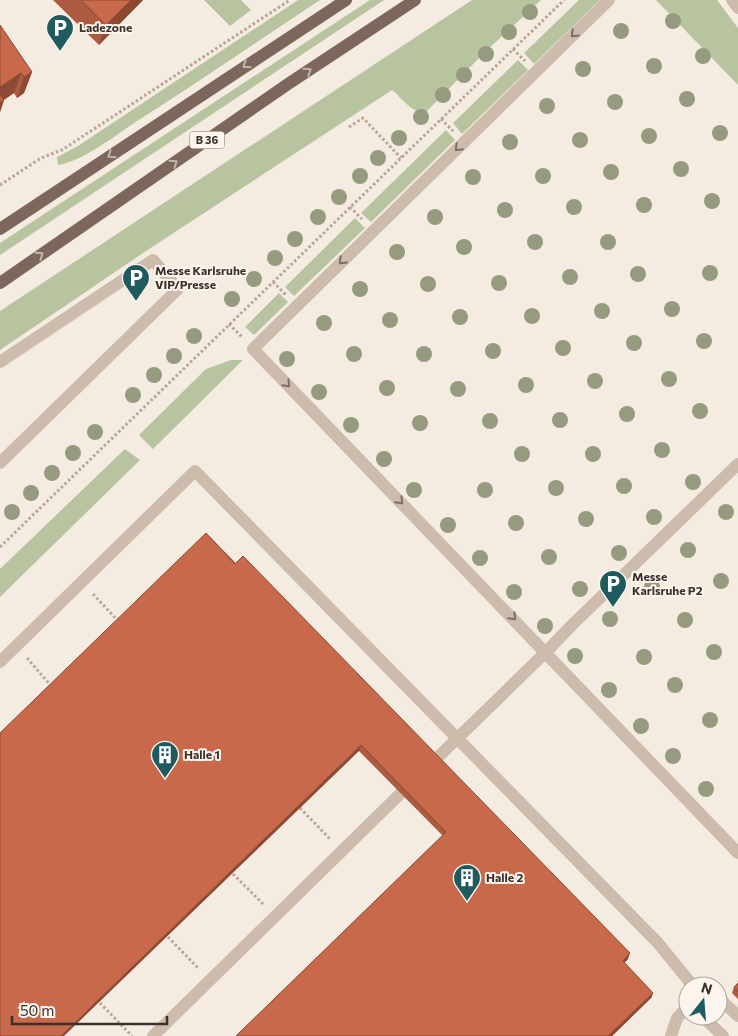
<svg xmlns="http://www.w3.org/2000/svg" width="738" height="1036" font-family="Commissioner,sans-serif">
<rect width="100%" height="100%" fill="#f4ebe1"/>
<path fill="#b8c4a0" d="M204 0H241L251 10 230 26Z
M298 0H320C258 41 197 83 134 123 113 137 83 161 58 165L57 157 78 146Z
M370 0H384L0 255V243Z
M472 0H541L483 54 426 112C412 114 402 98 392 90L143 253 0 350V311Z
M579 0H600L534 64 524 53Z
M656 0H717L738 28V85Z
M518 60 528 70 462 134 453 123Z
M446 130 455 140 371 222 361 213Z
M355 218 365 228 294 296 285 287Z
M279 293 288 302 254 335 245 327Z
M231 360H243L153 449 139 435 206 369Z
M125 449 140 460 0 597V569Z"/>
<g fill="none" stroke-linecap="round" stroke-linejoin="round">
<path stroke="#b9a596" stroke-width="3" stroke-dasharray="2.5 2.5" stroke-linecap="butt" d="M513 49 525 61
M441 119 453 131
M349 127 363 118 401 158
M0 185 41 158 62 150 290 0
M350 207 362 219
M273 282 287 296
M229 324 243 338
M0 547 564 0
M93 594 119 622
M27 658 52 687
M300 808 331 840
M233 874 264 905
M168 937 199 969
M100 1003 132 1036"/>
<path stroke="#cdbbac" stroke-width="12" d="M609 0 253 349 738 853
M732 0 738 8
M0 362 153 260 178 289 0 463
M0 662 195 471 658 943 693 986
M435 760 546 652 573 624 738 464
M718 997 738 1016
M705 1016 706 1020 723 1036
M153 1036 401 793
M671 1036 677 1018 688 1006"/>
<path stroke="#7d675c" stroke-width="12" d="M0 229 346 0
M0 283 288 84 415 0"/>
</g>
<g fill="#969b7f">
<circle cx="530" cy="12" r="8"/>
<circle cx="673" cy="21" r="8"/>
<circle cx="621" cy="31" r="8"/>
<circle cx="509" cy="32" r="8"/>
<circle cx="486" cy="54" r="8"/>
<circle cx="703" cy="56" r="8"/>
<circle cx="654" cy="66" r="8"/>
<circle cx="583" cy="69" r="8"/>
<circle cx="464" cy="75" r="8"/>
<circle cx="443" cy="95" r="8"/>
<circle cx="687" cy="99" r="8"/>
<circle cx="615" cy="102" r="8"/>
<circle cx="547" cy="106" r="8"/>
<circle cx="421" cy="117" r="8"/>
<circle cx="720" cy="133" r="8"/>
<circle cx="649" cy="136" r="8"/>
<circle cx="399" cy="138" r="8"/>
<circle cx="580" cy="140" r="8"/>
<circle cx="510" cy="142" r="8"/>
<circle cx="378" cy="158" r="8"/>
<circle cx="681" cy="169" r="8"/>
<circle cx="611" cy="172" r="8"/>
<circle cx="360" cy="176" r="8"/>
<circle cx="543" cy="176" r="8"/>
<circle cx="473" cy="177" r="8"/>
<circle cx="339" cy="197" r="8"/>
<circle cx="712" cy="201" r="8"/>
<circle cx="644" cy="205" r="8"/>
<circle cx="574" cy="207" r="8"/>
<circle cx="505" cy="210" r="8"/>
<circle cx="318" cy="217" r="8"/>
<circle cx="435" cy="217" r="8"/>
<circle cx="295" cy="239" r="8"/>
<circle cx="535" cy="242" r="8"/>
<circle cx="608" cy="242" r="8"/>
<circle cx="464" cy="247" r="8"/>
<circle cx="397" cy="252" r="8"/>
<circle cx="275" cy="258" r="8"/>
<circle cx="710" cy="273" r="8"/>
<circle cx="638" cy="274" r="8"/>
<circle cx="570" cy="277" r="8"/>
<circle cx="254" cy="279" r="8"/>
<circle cx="499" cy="283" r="8"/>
<circle cx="428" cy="284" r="8"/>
<circle cx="360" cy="289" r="8"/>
<circle cx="232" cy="299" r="8"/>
<circle cx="672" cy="309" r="8"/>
<circle cx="602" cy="311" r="8"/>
<circle cx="532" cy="316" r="8"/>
<circle cx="460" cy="317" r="8"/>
<circle cx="390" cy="320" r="8"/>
<circle cx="324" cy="323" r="8"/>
<circle cx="194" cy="336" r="8"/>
<circle cx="704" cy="341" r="8"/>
<circle cx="634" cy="343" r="8"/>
<circle cx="563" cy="348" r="8"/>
<circle cx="493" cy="351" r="8"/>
<circle cx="354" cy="354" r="8"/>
<circle cx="424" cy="354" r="8"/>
<circle cx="174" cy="356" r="8"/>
<circle cx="287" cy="359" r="8"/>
<circle cx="154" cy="375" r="8"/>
<circle cx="669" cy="379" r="8"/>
<circle cx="595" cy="381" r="8"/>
<circle cx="526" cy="385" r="8"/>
<circle cx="387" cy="388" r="8"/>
<circle cx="458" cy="389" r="8"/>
<circle cx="319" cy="392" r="8"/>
<circle cx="133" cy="395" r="8"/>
<circle cx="700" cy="411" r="8"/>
<circle cx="627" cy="414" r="8"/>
<circle cx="560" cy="420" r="8"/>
<circle cx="490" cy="421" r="8"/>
<circle cx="420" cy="423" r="8"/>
<circle cx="351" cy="425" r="8"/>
<circle cx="95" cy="432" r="8"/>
<circle cx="662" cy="450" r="8"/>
<circle cx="73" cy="453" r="8"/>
<circle cx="522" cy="454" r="8"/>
<circle cx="593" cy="454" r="8"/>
<circle cx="384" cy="459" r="8"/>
<circle cx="52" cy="473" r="8"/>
<circle cx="693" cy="482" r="8"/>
<circle cx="624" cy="486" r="8"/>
<circle cx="556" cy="488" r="8"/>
<circle cx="414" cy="490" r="8"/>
<circle cx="485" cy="490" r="8"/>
<circle cx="31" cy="493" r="8"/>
<circle cx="12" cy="512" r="8"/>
<circle cx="726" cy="512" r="8"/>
<circle cx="654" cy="517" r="8"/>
<circle cx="586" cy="519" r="8"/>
<circle cx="516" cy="523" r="8"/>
<circle cx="448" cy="525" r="8"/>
<circle cx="688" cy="550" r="8"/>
<circle cx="619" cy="553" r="8"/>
<circle cx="549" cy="557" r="8"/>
<circle cx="480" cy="558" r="8"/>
<circle cx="721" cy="581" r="8"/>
<circle cx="652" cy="587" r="8"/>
<circle cx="580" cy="589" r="8"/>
<circle cx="514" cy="592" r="8"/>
<circle cx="610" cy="619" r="8"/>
<circle cx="685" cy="620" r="8"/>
<circle cx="545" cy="626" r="8"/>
<circle cx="714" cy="652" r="8"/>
<circle cx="575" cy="656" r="8"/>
<circle cx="644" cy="657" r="8"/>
<circle cx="675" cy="685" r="8"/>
<circle cx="609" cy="690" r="8"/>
<circle cx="710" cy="720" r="8"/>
<circle cx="641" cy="726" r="8"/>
<circle cx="673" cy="756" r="8"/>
<circle cx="706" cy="789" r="8"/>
</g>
<path fill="#ac5a40" d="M53 0H143L99 45Z
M0 25 32 72 24 93 17 98 14 93 4 100 0 112Z
M206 533 628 959 624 963 653 993 651 998 612 1036H236L443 836 359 751Z
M738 983V999L732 993 734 987Z"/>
<path fill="#8c4a34" d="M131 0H143L99 45 106 25Z
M32 72 24 93 17 98 24 77Z
M21 73 14 93 0 102V87Z
M4 100 0 112V103Z
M361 745 359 751 64 1036H61Z
M630 953 628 959 621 966 623 961Z
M653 993 651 998 612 1036H608Z"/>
<path fill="#c8694b" stroke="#8c4a34" d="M81 0H131L106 25Z
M0 25 32 72 24 77 21 73 0 87Z
M0 94 4 100 0 103Z
M206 533 235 564 243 556 630 953 623 961 653 993 608 1036H236L446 832 361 745 61 1036H0V733Z
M738 983V992L734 987Z"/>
<defs><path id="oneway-chevron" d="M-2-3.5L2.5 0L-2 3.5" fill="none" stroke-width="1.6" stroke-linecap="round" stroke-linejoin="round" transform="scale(1.25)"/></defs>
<g stroke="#7d6f65">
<use href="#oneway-chevron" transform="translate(574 34) rotate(136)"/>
<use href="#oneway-chevron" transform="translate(458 148) rotate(135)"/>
<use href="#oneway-chevron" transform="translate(342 261) rotate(136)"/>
<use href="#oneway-chevron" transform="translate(287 384) rotate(46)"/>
<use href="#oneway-chevron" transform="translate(400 501) rotate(46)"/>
<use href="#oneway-chevron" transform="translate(513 617) rotate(46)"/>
</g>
<g stroke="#c2b5ac">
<use href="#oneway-chevron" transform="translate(246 65) rotate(146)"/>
<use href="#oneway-chevron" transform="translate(308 71) rotate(-34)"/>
<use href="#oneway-chevron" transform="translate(111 155) rotate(146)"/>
<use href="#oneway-chevron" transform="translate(174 163) rotate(-35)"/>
<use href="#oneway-chevron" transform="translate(40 255) rotate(-35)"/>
</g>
<defs>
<symbol id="parking-pin" viewBox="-11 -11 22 30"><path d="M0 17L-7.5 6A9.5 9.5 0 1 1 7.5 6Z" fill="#1f5a5e" stroke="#fbf5ee"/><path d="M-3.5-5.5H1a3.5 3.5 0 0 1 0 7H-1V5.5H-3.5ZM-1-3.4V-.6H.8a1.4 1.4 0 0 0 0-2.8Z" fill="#fff"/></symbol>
<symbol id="building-pin" viewBox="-11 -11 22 30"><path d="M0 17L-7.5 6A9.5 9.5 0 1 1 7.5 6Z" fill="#1f5a5e" stroke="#fbf5ee"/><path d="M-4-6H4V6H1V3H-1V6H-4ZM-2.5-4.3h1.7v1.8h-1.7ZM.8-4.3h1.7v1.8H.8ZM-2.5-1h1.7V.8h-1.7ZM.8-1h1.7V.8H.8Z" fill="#fff"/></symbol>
</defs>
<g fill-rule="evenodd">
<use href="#parking-pin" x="44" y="12" width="32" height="43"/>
<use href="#parking-pin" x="120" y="262" width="32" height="43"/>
<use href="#parking-pin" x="597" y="568" width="32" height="43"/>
<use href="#building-pin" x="149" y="739" width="32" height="43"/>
<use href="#building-pin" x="451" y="862" width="32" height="43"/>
</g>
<g text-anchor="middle" stroke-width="4" stroke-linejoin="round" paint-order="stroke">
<rect fill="#fbf5ee" stroke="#756b66" stroke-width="1" x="189.5" y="131.5" width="35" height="17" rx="4"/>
<g font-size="11" font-weight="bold" fill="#3b302b">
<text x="207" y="144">B 36</text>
</g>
<g font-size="12" font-weight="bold" fill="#3b302b" stroke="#fbf5ee" text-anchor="start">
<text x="79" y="32">Ladezone</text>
<text x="155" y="275">Messe Karlsruhe<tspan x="155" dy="14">VIP/Presse</tspan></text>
<text x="632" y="581">Messe<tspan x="632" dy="14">Karlsruhe P2</tspan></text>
<text x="184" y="759">Halle 1</text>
<text x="486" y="882">Halle 2</text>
</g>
</g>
<g transform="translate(703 1001) rotate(17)"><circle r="24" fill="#fbf5ee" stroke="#aea6a0"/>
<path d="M0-4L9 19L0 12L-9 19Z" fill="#1f5a5e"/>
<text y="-8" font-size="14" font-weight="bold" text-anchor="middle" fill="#3b302b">N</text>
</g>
<path d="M12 1016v8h155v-8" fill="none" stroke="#3b302b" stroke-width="2.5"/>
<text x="20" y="1016" font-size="15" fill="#3b302b" stroke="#fbf5ee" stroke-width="4" paint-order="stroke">50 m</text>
</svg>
